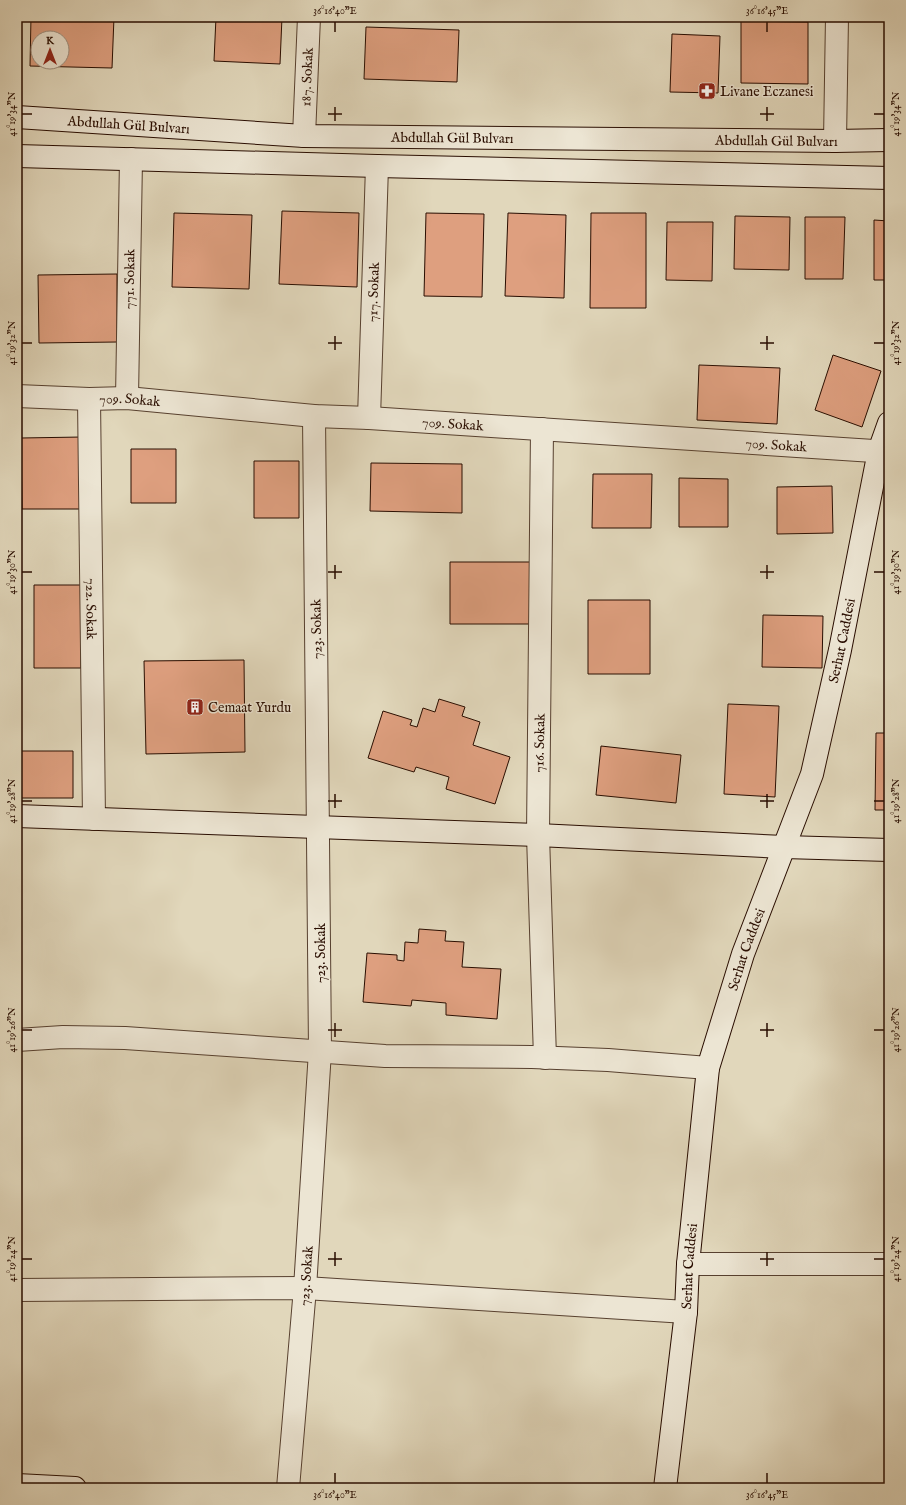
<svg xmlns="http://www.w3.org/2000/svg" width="906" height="1505" font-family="'IM FELL English',serif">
<rect width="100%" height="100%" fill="#e1d7bb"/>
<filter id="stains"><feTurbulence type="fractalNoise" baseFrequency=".005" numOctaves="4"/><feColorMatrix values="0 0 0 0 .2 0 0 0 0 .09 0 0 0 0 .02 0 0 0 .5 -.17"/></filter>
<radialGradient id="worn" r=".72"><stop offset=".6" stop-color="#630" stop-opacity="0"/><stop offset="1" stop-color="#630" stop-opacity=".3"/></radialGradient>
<path fill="#de9f7f" stroke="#290d00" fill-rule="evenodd" d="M31 17H114L112 68 30 66ZM38 38H62V62H38Z
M216 17H282L280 64 214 61Z
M741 21 808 22V84L741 83Z
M366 27 459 30 457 82 364 79Z
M672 34 720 36 718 93 670 92Z
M282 211 359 213 357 287 279 284Z
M174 213 252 215 249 289 172 287Z
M426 213 484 214 482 297 424 296Z
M508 213 566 215 564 298 505 296Z
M591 213H646V308H590Z
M735 216 790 217 789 270 734 269Z
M805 217H845L843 279H805Z
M874 220 889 221V280H874Z
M667 222H713L712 281 666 280Z
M117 274V342L39 343 38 275Z
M833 355 881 371 862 427 815 410Z
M699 365 780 368 777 424 697 420Z
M82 437 83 509H22L21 438Z
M131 449H176V503H131Z
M254 461H299V518H254Z
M371 463 462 464V513L370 511Z
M593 474H652L651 528H592Z
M679 478 728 479V527H679Z
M832 486 833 533 777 534V487Z
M450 562H533V624H450Z
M34 585H81V668H34Z
M588 600H650V674H588Z
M763 615 823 616 822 668 762 667Z
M244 660 245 752 146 754 144 661Z
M439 699 465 707 462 716 480 722 473 745 510 757 495 804 446 789 449 777 416 767 414 772 368 758 383 711 412 720 410 725 417 727 423 708 435 712Z
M728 704 779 706 775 797 724 794Z
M876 733H889V810H875Z
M601 746 681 755 676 803 596 795Z
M17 751H73V798H17Z
M419 929 446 931 445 941 464 942 462 967 501 969 497 1019 446 1015V1003L412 1000 411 1006 363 1002 367 953 397 955V960L404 961 405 942 418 943Z"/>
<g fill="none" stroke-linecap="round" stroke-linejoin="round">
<defs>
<g id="street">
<path id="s1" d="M304 136 309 17"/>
<path d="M835 141 837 17"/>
<path id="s2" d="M17 396 89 399 127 398 314 416 369 418 889 452"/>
<path id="s3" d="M127 398 131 159"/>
<path id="s4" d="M89 399 94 819"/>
<path id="s5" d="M369 418 377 166"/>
<path d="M542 429 538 835 545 1058"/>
<path d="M17 1040 63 1037 125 1038 385 1056 532 1057 608 1060 708 1068"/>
<path d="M688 1264H889"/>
<path d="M17 1290 305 1288 686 1312"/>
<path id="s6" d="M288 1488 305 1288 320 1051 314 416"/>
</g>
<g id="secondary">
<path id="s7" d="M17 117 304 136 835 141 889 140"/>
<path d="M17 156 377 166 889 178"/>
<path d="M17 816 538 835 784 847 889 850"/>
<path d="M17 1485 75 1488"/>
<path id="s8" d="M665 1488 686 1312 688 1264 708 1068 743 954 812 774 840 650 879 451 889 423"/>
</g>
</defs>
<use href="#street" stroke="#57402f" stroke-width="24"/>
<use href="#secondary" stroke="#290d00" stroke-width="24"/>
<use href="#street" stroke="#ece5d3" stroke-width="22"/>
<use href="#secondary" stroke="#ece5d3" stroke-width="22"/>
</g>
<path fill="none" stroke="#290d00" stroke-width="1.5" d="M335 22V32M767 22V32M335 107V121M767 107V121M22 114H32M328 114H342M760 114H774M874 114H884M335 336V350M767 336V350M22 343H32M328 343H342M760 343H774M874 343H884M335 565V579M767 565V579M22 572H32M328 572H342M760 572H774M874 572H884M335 794V808M767 794V808M22 801H32M328 801H342M760 801H774M874 801H884M335 1023V1037M767 1023V1037M22 1030H32M328 1030H342M760 1030H774M874 1030H884M335 1252V1266M767 1252V1266M22 1259H32M328 1259H342M760 1259H774M874 1259H884M335 1473V1483M767 1473V1483"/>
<defs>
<symbol id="pharmacy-square" viewBox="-11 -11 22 22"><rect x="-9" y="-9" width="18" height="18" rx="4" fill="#8f2418" stroke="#ece5d3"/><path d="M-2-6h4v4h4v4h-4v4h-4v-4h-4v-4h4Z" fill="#fff"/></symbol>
<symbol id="building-square" viewBox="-11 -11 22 22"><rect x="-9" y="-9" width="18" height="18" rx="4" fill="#8f2418" stroke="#ece5d3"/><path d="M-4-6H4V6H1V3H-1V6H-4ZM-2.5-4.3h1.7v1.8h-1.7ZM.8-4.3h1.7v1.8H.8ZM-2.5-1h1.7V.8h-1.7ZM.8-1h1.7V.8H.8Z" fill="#fff"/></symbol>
</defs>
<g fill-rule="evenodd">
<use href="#pharmacy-square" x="697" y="81" width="20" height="20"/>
<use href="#building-square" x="185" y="697" width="20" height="20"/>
</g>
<g text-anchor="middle" stroke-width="3" stroke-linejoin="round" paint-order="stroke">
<g font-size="14" fill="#290d00" stroke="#ece5d3">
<text dy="5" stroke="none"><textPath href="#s1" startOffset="59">187. Sokak</textPath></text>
<text dy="5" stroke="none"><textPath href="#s7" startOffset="112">Abdullah Gül Bulvarı</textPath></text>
<text dy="5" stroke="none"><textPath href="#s7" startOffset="436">Abdullah Gül Bulvarı</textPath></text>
<text dy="5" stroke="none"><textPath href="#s7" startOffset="760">Abdullah Gül Bulvarı</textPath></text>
<text dy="5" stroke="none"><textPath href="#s3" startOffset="119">771. Sokak</textPath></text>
<text dy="5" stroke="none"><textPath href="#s5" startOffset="126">717. Sokak</textPath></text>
<text dy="5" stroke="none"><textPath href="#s2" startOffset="113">709. Sokak</textPath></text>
<text dy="5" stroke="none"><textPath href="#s2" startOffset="437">709. Sokak</textPath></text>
<text dy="5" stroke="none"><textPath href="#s2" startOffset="761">709. Sokak</textPath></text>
<text dy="5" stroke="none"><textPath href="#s4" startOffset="210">722. Sokak</textPath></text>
<text transform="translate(316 629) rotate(-91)" y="5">723. Sokak</text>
<text dy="5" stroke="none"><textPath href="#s8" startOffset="871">Serhat Caddesi</textPath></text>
<text transform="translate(539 743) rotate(-89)" y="5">716. Sokak</text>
<text dy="5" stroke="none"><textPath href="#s8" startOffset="547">Serhat Caddesi</textPath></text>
<text transform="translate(320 953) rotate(-90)" y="5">723. Sokak</text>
<text dy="5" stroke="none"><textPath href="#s8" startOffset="223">Serhat Caddesi</textPath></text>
<text dy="5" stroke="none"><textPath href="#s6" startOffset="213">723. Sokak</textPath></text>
</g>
<g font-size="14" fill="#290d00" stroke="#ece5d3" text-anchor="start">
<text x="720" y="96">Livane Eczanesi</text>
<text x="208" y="712">Cemaat Yurdu</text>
</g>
</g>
<rect width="906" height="1505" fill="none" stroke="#e1d7bb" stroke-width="44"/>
<g transform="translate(50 50)"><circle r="19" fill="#ece5d3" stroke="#9e8f7f"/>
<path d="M0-3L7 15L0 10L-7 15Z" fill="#8f2418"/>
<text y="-6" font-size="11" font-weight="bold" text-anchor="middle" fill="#290d00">K</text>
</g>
<rect x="22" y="22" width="862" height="1461" fill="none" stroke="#290d00" stroke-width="1.5"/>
<g font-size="10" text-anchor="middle" fill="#290d00">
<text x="335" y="14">36°16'40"E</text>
<text x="767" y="14">36°16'45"E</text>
<text transform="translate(11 114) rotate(-90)" y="4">41°19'34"N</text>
<text transform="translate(895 114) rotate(-90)" y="4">41°19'34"N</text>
<text transform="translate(11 343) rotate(-90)" y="4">41°19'32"N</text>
<text transform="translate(895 343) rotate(-90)" y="4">41°19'32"N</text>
<text transform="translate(11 572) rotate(-90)" y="4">41°19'30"N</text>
<text transform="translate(895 572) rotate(-90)" y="4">41°19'30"N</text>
<text transform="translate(11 801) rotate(-90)" y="4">41°19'28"N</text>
<text transform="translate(895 801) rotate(-90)" y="4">41°19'28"N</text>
<text transform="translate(11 1030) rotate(-90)" y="4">41°19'26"N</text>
<text transform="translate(895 1030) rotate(-90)" y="4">41°19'26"N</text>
<text transform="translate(11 1259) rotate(-90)" y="4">41°19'24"N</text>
<text transform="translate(895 1259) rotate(-90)" y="4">41°19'24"N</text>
<text x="335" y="1498">36°16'40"E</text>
<text x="767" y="1498">36°16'45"E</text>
</g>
<rect width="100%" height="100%" filter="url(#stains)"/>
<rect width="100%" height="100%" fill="url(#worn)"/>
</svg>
